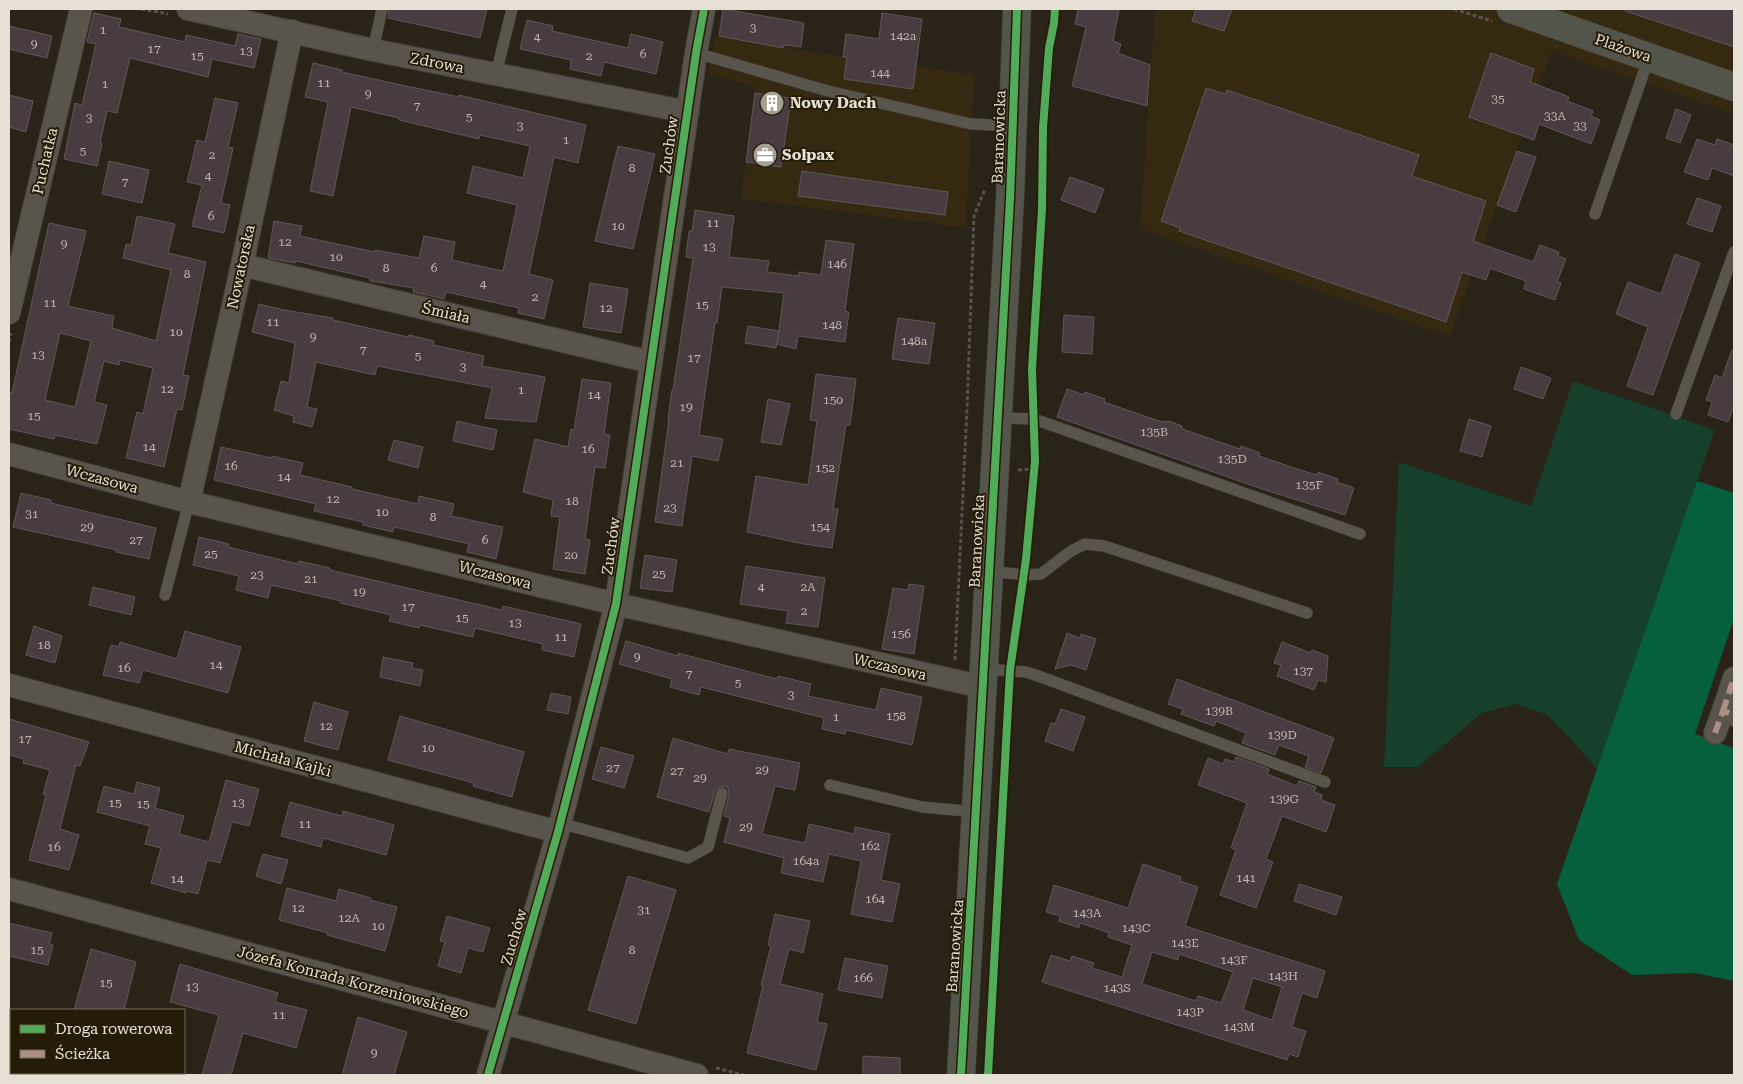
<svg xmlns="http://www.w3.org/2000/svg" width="1743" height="1084" font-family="'Roboto Serif',serif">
<rect width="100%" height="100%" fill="#292318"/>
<path fill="#352a11" d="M1155 9H1734V114L1552 51 1450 337 1140 229Z
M719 36 843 57 975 74 971 124 966 228 741 199 746 162 781 166 791 98 755 93 756 87 708 73 714 38Z"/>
<path fill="#16402b" d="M1573 381 1715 430 1597 769 1568 736 1547 715 1516 704 1482 713 1418 767H1384L1399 462 1531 506Z"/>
<path fill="#06603d" d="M1697 481 1734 493V619L1695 734 1734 748V981L1695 973 1632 975 1579 940 1557 884Z"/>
<path fill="#483c41" stroke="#5e5856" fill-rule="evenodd" d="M389 9H487L480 38 388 18Z
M723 9 804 23 801 47 784 45 783 48 719 36Z
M1078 9H1119L1113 41 1121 44 1118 53 1150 65 1147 106 1072 86 1086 27 1075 24Z
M1196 9H1232L1224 31 1192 21Z
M1625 9H1734V47L1625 11Z
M94 13 121 19 119 27 185 42 186 35 235 46 238 34 261 39 254 68 212 59 208 77 130 58 117 113 107 111 100 143 102 144 97 166 64 159 75 103 82 105 96 44 87 42Z
M882 13 922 19 913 89 844 79 847 57H843L846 34 879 39Z
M527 20 553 26 552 31 628 48 631 34 663 42 656 74 604 62 601 76 570 69 571 60 520 49Z
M9 26 52 36 47 58 9 49Z
M1491 53 1534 69 1530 82 1569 97 1567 101 1593 111 1591 116 1600 120 1591 144 1539 124 1534 140 1469 117Z
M313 63 342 70V72L406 86 459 97V95L586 125 578 163 554 157 529 274 553 280 544 319 518 313 519 308 446 292 444 299 436 297 413 292 414 288 370 281V278L296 261 295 263 268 258 274 221 302 226 300 236 375 252V250L419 258 424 236 455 242 452 260 503 271 517 205 467 193 473 166 523 178 530 146 480 135 479 139 399 120V118L351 107 333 196 310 191 328 102 305 97Z
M1206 88 1226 94 1227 90 1419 155 1412 176 1486 201 1473 241 1533 262 1540 245 1559 252 1558 256 1566 259 1557 282 1561 283 1555 300 1524 289 1526 281 1490 268 1486 280 1462 272 1446 322 1179 231 1180 228 1161 221Z
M755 93 791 98 781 167 746 162Z
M9 95 33 101 26 132 9 127Z
M215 98 238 103 228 147 233 148 221 203 230 205 224 233 192 226 202 185 187 182 197 140 205 142Z
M1676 109 1691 115 1680 143 1666 138Z
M1697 139 1715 145 1717 139 1734 145V176L1712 168 1708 180 1684 172Z
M618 146 655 154 633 249 595 241Z
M1517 151 1536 157 1516 212 1497 205Z
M109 161 149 170 142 203 102 194Z
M802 171 948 192 945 215 798 196Z
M1070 177 1104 189 1095 213 1061 200Z
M1697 198 1721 206 1712 232 1687 224Z
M695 210 734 216 729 257 769 261 767 272 799 276V272L821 275 826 240 854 244 845 311 849 312 845 342 798 336 796 349 777 344 784 293 722 287 717 323H715L699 435 723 439 718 461 692 456 682 526 655 522 669 419H668L672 390H673L693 258 686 257 689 231H692Z
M137 216 175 224 168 253 206 262 183 375 189 376 182 410 177 409 164 467 126 458 137 412 143 414 153 368 120 360 119 365 104 361 94 402 107 405 97 444 55 435 54 439 9 429V392L12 393 49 223 86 231 68 306 114 316 112 328 156 341 171 270 123 258 126 244 131 245ZM60 333 91 341 75 407 45 400Z
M1675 254 1700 263 1653 395 1627 386 1648 327 1616 314 1628 282 1661 294Z
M590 283 628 289 621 333 583 327Z
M259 304 284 310 333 318V320L408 337 409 335 434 341 433 345 484 356 482 366 545 377 536 422 485 418 492 388 377 366 375 375 316 362 307 407 317 409 312 427 293 422 294 416 274 410 281 381 289 383 295 343 252 332Z
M1064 315 1094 317 1092 354 1062 352Z
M898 318 935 323 929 364 892 359Z
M748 326 779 331 776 348 745 343Z
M1732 350H1734V406L1728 422 1708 415 1712 402 1706 400 1715 375 1722 378Z
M1521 367 1551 378 1543 399 1514 389Z
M816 374 856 379 850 425H846L833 509H838L832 548 804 544 747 532 756 476 808 485 817 421 810 420Z
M582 379 611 383 604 434 610 435 605 468 595 467 585 539 590 540 585 574 553 569 560 517 551 516 553 500 523 492 535 439 568 447 571 429 574 430Z
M1067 389 1084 395 1085 392 1105 399 1104 402 1162 422 1169 421 1182 426V429L1240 449 1241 446 1260 453 1259 456 1300 470 1317 475 1318 472 1338 479 1337 482 1354 488 1345 515 1259 488 1057 417Z
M768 399 790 404 781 445 761 442Z
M1469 419 1491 426 1482 457 1460 451Z
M457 421 497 430 493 450 453 441Z
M394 440 423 447 418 468 388 460Z
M221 447 272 458V456L303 463 300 475 352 487V489L418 504 419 496 454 504 451 516 503 527 496 559 467 552 469 544 394 527 393 532 363 525V522L314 511 316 504 214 480Z
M21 493 51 500V503L156 528 149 559 116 552 117 550 13 527Z
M199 537 229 544 228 547 298 564 299 561 330 568V570L502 610 503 606 581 624 574 657 542 650 543 644 475 628 473 637 420 625 419 628 389 621 391 615 341 603V601L271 585 268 598 236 590 239 576 193 565Z
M645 555 677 560 672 592 640 588Z
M746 566 825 578 818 627 786 623 788 611 740 604Z
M909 584 924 586 914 654 882 649 893 588 908 590Z
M93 587 135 597 131 615 89 605Z
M34 626 62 636 55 663 26 655Z
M185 631 241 647 228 693 143 670 139 683 103 675 111 645 119 647 120 642 177 659Z
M1067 633 1080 638 1081 634 1096 639 1086 670 1071 665 1055 669Z
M626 641 678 656V653L777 679 778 676 811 684 808 696 876 710 881 688 922 697 912 745 846 730 845 734 822 729 824 718 701 687 699 695 670 687 672 679 619 664Z
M1282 642 1311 653 1312 650 1328 656 1326 682 1318 680 1314 690 1277 676 1281 665 1274 663Z
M383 657 413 663 412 668 423 670 420 686 380 677Z
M1177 679 1334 738 1321 773 1305 767 1309 756 1279 745 1275 755 1242 743 1246 733 1216 721 1214 726 1181 714 1183 709 1168 704Z
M551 693 571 697 568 714 547 710Z
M314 702 348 712 338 750 304 741Z
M1061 709 1085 717 1073 751 1045 741 1051 723 1055 724Z
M400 716 524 752 512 797 473 786 474 783 388 760Z
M9 719 89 742 80 766 76 765 60 829 79 835 69 870 29 860 46 795 43 794 50 770 23 763 24 759 9 755Z
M673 738 728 754 729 749 800 763 795 790 775 786 762 834 805 843 809 824 854 834 855 827 890 834 881 880 900 884 892 922 851 914 861 861 829 854 823 882 781 873 784 858 724 842 730 818 724 816 729 794 728 788 724 786 716 788 709 812 657 797Z
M601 747 634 756 624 788 592 779Z
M1236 757 1269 769 1267 774 1297 786 1299 781 1316 787 1314 792 1322 795 1321 800 1335 805 1326 832 1282 816 1266 859 1273 862 1256 908 1220 895 1236 850 1231 848 1247 803 1198 785 1208 758 1223 764 1225 759 1234 762Z
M226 780 259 789 249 826 232 822 220 863 207 860 198 894 187 891 186 893 151 883 161 848 145 844 150 826 97 812 104 786 134 794 137 782 160 788 155 808 184 816 179 834 209 842Z
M290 802 342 816 343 811 394 825 386 855 323 838 321 847 281 836Z
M263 854 288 860 281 884 256 876Z
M1143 864 1181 877 1180 881 1198 887 1185 926 1325 971 1317 998 1302 993 1292 1027 1306 1031 1298 1057 1289 1054 1287 1060 1042 982 1051 955 1070 961 1072 956 1094 963 1092 968 1122 977 1132 945 1108 937 1109 933 1095 928 1080 923 1079 928 1059 921 1060 916 1046 912 1054 885 1128 908ZM1152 952 1178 960 1179 954 1233 972 1221 1003 1198 996 1196 1001 1142 984ZM1253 978 1282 987 1272 1020 1243 1010Z
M628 876 676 890 636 1024 588 1010Z
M1299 884 1342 897 1336 915 1294 901Z
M287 888 336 901 339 889 371 898 370 900 397 907 385 951 327 935 328 933 279 920Z
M775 914 810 921 803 953 789 949 780 984 823 994 817 1022 827 1024 816 1070 747 1053 763 985H761L771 946 768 945Z
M447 916 490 928 483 952 468 948 461 973 438 966 445 942 440 941Z
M9 923 52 933 49 944 53 945 48 965 9 956Z
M91 949 136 962 124 1010H74Z
M845 958 888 966 882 998 838 990Z
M180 964 278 993 275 1002 307 1010 296 1048 243 1033 231 1075H202L219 1015 170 1002Z
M358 1017 407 1032 394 1075H342Z
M863 1056 900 1058V1075H863Z"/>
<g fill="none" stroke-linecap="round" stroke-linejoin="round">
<defs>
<path id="lane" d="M373 50 382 9
M696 53 828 91 971 124 1013 126
M496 74 512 9
M1595 214 1649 57
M1676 414 1734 252
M997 418 1034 419 1360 534
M989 571 1024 575 1041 574 1071 551 1085 544 1104 546 1307 613
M165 595 189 502
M984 669 1026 672 1041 677 1325 782
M830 785 922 807 976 812
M560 823 688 858 708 847 722 793"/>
<path id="street" d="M188 9 373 50 688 112
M242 265 651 362
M9 313 81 9
M9 454 189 502 616 604 983 687
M189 502 242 265 292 31
M9 685 558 832
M1723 711 1734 678
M1715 733 1723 711 1734 715
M9 889 697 1075
M488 1075 558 832 616 604 696 53 704 9"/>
<path id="secondary" d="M1511 9 1734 87
M961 1075 1010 199 1017 9"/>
</defs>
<use href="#lane" stroke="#443f37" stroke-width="12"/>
<use href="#street" stroke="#443f37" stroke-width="24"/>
<use href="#secondary" stroke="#443f37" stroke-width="29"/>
<path stroke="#57534c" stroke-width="3" stroke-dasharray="4 2.5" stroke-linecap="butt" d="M141 9 168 14
M1454 9 1492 21
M9 342 11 333
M1018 470 1034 469
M955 660 967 409 974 216 985 189
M716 1068 744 1075"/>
<use href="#lane" stroke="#59554c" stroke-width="11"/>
<use href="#street" stroke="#59554c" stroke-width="22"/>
<use href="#secondary" stroke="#53544a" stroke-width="28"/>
<path stroke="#ac8f84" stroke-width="6" stroke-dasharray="12 6" stroke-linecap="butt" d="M1723 711 1734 678
M1715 733 1723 711 1734 715"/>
<defs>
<path id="cycleway" d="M488 1075 558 832 616 604 696 53 704 9
M961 1075 1010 199 1017 9
M988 1075 1010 670 1026 559 1035 461 1032 369 1042 209 1043 128 1049 48 1054 23 1055 9"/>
</defs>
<use href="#cycleway" stroke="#251c08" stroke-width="11"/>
<use href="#cycleway" stroke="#51ab58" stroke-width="8"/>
</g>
<defs>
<symbol id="building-disc" viewBox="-11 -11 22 22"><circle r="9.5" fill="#a49e93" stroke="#251c08"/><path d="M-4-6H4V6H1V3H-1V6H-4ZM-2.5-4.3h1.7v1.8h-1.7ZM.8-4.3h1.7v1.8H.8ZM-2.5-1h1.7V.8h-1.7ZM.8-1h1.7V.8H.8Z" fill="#fff"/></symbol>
<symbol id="office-disc" viewBox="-11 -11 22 22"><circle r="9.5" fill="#a49e93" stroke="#251c08"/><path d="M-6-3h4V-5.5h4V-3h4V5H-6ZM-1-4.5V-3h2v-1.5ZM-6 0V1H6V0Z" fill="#fff"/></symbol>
</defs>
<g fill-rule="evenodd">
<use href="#building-disc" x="758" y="89" width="28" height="28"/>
<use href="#office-disc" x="751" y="141" width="28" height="28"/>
</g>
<g text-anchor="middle" stroke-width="4" stroke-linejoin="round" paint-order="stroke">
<g font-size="12" fill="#bfb8b0">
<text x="753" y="32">3</text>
<text x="103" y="34">1</text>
<text x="903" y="40">142a</text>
<text x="537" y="41">4</text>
<text x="34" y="48">9</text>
<text x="154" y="53">17</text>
<text x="246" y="55">13</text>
<text x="643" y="58">6</text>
<text x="197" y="60">15</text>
<text x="589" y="60">2</text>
<text x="880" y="77">144</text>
<text x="324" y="87">11</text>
<text x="105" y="88">1</text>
<text x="368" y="98">9</text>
<text x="1498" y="103">35</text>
<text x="417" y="110">7</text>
<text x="1555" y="120">33A</text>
<text x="469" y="121">5</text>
<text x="89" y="122">3</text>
<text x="520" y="130">3</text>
<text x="1580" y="130">33</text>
<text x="566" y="144">1</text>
<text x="83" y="155">5</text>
<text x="212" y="159">2</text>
<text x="632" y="172">8</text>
<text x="208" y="180">4</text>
<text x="125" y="186">7</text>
<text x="211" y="220">6</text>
<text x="713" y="227">11</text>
<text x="618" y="230">10</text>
<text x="285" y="246">12</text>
<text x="64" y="248">9</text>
<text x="709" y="251">13</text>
<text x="336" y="261">10</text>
<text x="837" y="268">146</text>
<text x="386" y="272">8</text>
<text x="434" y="272">6</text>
<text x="187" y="278">8</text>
<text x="483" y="288">4</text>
<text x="535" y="301">2</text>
<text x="50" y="307">11</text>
<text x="702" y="309">15</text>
<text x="606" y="312">12</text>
<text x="273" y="326">11</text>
<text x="832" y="329">148</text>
<text x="176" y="336">10</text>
<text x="313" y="341">9</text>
<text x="914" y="345">148a</text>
<text x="363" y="354">7</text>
<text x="38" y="359">13</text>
<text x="418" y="360">5</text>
<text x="694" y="362">17</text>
<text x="463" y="371">3</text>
<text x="167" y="393">12</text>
<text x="521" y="394">1</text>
<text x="594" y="399">14</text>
<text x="833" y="404">150</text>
<text x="686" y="411">19</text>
<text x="34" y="420">15</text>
<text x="1154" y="436">135B</text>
<text x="149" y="451">14</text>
<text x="588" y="453">16</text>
<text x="1232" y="463">135D</text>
<text x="677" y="467">21</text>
<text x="231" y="470">16</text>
<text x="825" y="472">152</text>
<text x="284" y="481">14</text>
<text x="1309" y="489">135F</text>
<text x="333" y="503">12</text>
<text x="572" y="505">18</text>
<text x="670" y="512">23</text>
<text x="382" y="516">10</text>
<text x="32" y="518">31</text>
<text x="433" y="521">8</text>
<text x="87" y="531">29</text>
<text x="820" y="531">154</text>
<text x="136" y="544">27</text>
<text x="485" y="544">6</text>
<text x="211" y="558">25</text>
<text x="571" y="559">20</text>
<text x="659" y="578">25</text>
<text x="257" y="579">23</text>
<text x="311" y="583">21</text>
<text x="761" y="591">4</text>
<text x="808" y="591">2A</text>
<text x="359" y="596">19</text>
<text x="408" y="611">17</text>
<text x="804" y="615">2</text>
<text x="462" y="622">15</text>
<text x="515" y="627">13</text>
<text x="901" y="638">156</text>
<text x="561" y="641">11</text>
<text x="44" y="649">18</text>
<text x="637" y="661">9</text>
<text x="216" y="669">14</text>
<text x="124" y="672">16</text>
<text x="1303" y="675">137</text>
<text x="689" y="678">7</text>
<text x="738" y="687">5</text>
<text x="791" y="699">3</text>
<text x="1219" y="715">139B</text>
<text x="896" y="720">158</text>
<text x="836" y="721">1</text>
<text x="326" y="730">12</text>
<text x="1282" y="739">139D</text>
<text x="25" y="743">17</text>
<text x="428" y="752">10</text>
<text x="613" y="772">27</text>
<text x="762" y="774">29</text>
<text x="677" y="775">27</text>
<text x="700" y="782">29</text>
<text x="1284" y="803">139G</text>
<text x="115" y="807">15</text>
<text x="238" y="807">13</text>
<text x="143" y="808">15</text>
<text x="305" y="828">11</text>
<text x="746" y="831">29</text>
<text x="870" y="850">162</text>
<text x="54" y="851">16</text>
<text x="806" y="865">164a</text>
<text x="1246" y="882">141</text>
<text x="177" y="883">14</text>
<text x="875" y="903">164</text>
<text x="298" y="912">12</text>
<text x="644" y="914">31</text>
<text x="1087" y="917">143A</text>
<text x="349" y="922">12A</text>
<text x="378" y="930">10</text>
<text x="1136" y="932">143C</text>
<text x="1185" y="947">143E</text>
<text x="37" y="954">15</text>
<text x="632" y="954">8</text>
<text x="1234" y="964">143F</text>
<text x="1283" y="980">143H</text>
<text x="863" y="982">166</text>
<text x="106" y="987">15</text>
<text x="192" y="991">13</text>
<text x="1117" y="992">143S</text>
<text x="1190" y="1016">143P</text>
<text x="279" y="1019">11</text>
<text x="1239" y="1031">143M</text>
<text x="374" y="1057">9</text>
</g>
<g font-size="15" fill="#e7e1d5" stroke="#251c08">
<text transform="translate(1623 48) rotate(19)" y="5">Plażowa</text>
<text transform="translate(437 63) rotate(11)" y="5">Zdrowa</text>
<text transform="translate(999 137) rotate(-88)" y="5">Baranowicka</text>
<text transform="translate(669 145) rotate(-82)" y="5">Zuchów</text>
<text transform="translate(45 161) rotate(-77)" y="5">Puchatka</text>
<text transform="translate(241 267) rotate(-78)" y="5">Nowatorska</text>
<text transform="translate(446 313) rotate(13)" y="5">Śmiała</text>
<text transform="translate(102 479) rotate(15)" y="5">Wczasowa</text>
<text transform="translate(977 541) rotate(-87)" y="5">Baranowicka</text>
<text transform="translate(611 546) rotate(-82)" y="5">Zuchów</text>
<text transform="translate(495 575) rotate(14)" y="5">Wczasowa</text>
<text transform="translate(890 667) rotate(13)" y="5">Wczasowa</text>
<text transform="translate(283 759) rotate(15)" y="5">Michała Kajki</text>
<text transform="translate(514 937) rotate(-74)" y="5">Zuchów</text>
<text transform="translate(955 946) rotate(-86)" y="5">Baranowicka</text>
<text transform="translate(353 982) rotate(15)" y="5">Józefa Konrada Korzeniowskiego</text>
</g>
<g font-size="15" font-weight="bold" fill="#e7e1d5" stroke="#251c08" text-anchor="start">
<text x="790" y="108">Nowy Dach</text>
<text x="782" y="160">Solpax</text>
</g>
</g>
<rect width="1743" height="1084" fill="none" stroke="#e7e1d5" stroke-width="20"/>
<rect x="10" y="1009" width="175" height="65" fill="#251c08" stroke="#736b5a"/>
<rect x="20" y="1025" width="25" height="8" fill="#51ab58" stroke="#736b5a"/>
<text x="55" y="1034" font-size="15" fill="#e7e1d5">Droga rowerowa</text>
<rect x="20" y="1050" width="25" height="8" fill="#ac8f84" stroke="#736b5a"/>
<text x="55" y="1059" font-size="15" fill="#e7e1d5">Ścieżka</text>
</svg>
